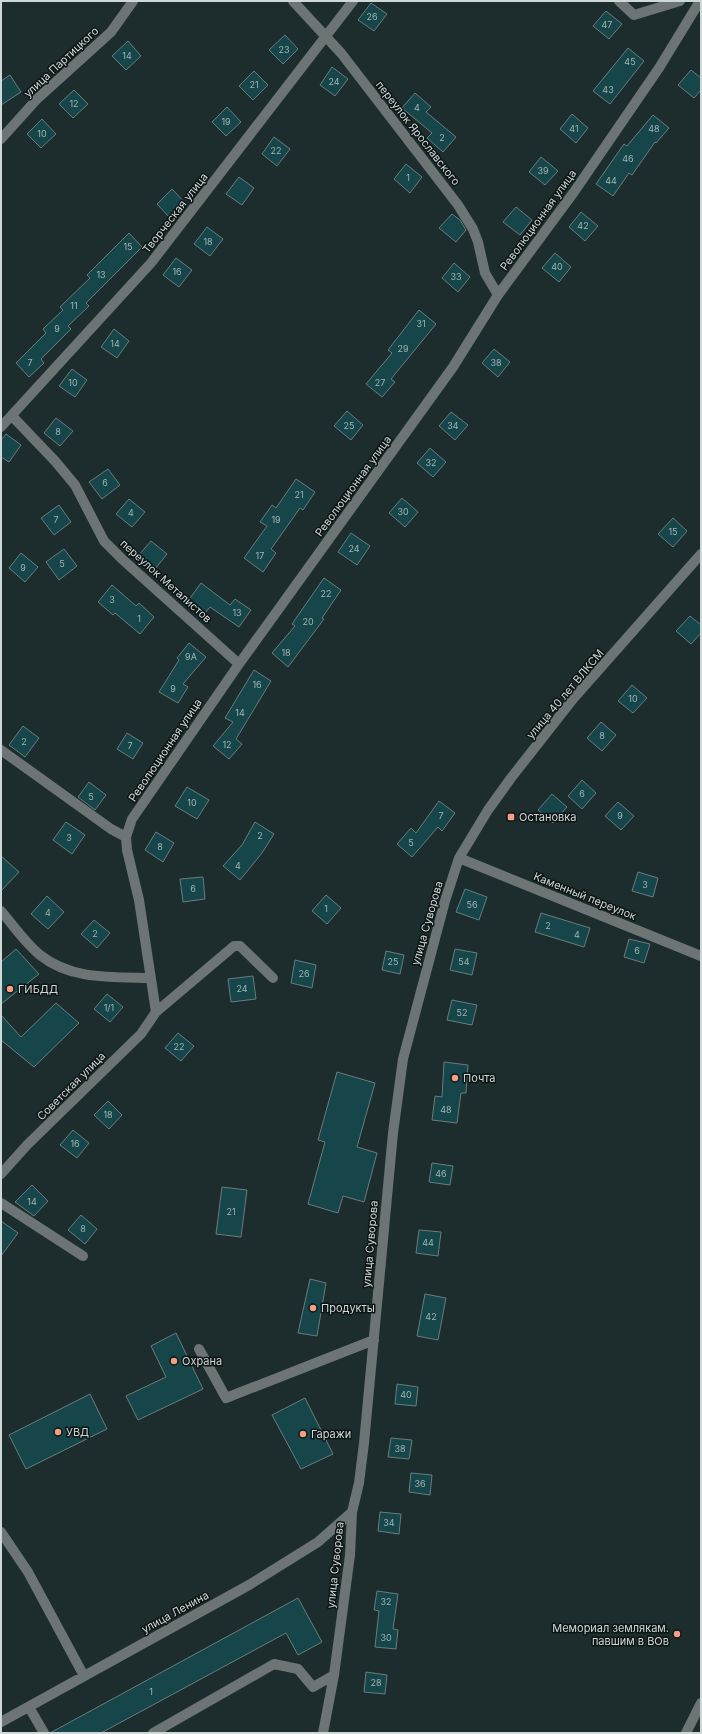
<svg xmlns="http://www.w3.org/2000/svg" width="702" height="1734" font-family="Inter,sans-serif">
<rect width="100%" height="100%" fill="#1d2d2e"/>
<path fill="#16464a" stroke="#6a7c7d" d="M371 3 387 14 374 31 358 20Z
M606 11 622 24 609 39 593 26Z
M285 35 298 49 283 64 269 50Z
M128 41 141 56 126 70 112 56Z
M628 48 644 61 610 104 593 91Z
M332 67 348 79 335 96 320 85Z
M691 70 701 78V90L694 98 678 85Z
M254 71 268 85 253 100 239 86Z
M10 75 21 92 1 105V81Z
M74 90 88 104 73 118 59 104Z
M415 93 431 107 426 112 456 137 443 152 427 138 432 133 402 108Z
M227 107 241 122 226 136 212 122Z
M572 114 588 128 576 143 560 129Z
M653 115 669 128 656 143 655 142 632 175 629 173 613 196 596 184 624 144 627 146Z
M42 119 56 134 41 148 27 134Z
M274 137 290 149 277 166 262 154Z
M541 157 558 171 545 185 529 172Z
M406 164 422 177 410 193 394 179Z
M239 177 254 188 242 205 226 194Z
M172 189 186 204 170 218 157 204Z
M516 207 532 220 520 235 503 222Z
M581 212 598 226 585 241 569 227Z
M452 214 460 220 466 230 456 242 439 228Z
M207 227 223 239 210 256 194 244Z
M129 233 142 247 86 303 89 306 68 326 71 329 41 359 44 363 29 377 16 363 46 333 43 329 63 310 60 307 90 278 87 275Z
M555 253 571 267 559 282 542 268Z
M176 258 192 270 179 287 163 275Z
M454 263 470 277 458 292 442 278Z
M419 310 436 324 391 379 395 382 382 397 366 384 392 353 388 350Z
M114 329 129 341 117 358 101 347Z
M494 349 510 362 498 377 482 363Z
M72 369 87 380 75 397 59 386Z
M347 411 363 425 351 440 334 426Z
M451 412 468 425 455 440 439 426Z
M56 418 73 431 60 446 44 433Z
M6 434 21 445 9 462 1 457V440Z
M430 448 446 462 433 477 417 463Z
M108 469 120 485 102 499 89 482Z
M296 479 315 492 303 510 300 508 271 549 276 553 263 572 244 558 267 526 260 522 272 505 276 508Z
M402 498 418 512 405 527 389 513Z
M129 499 145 512 132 527 116 514Z
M59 505 71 522 54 535 41 518Z
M673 518 687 531 673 547 658 534Z
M351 533 370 546 357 565 338 552Z
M151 541 167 554 155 569 138 556Z
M64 549 77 566 59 580 46 562Z
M21 553 38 567 25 582 9 568Z
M324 578 341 590 322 618 324 619 288 667 272 653 295 626 292 624Z
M201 583 230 605 235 599 251 610 239 627 210 607 205 613 188 601Z
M112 585 136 606 139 603 154 617 140 634 115 613 113 615 98 602Z
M690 616 701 625V633L691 644 676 631Z
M189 643 206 657 183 684 188 687 178 703 159 692 179 660 177 658Z
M254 670 271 681 236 739 242 744 229 759 213 746 233 722 225 718Z
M632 685 647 698 633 713 618 701Z
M601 722 616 735 602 751 587 738Z
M23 726 39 738 25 757 9 745Z
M127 733 143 743 133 759 117 749Z
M582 780 596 793 582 809 568 796Z
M89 782 106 795 95 810 78 797Z
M187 787 209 800 197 819 175 806Z
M552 794 567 807 553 823 538 810Z
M439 801 455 813 442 831 438 827 412 857 397 844 411 828 416 833Z
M618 802 634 816 621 830 605 816Z
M66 822 85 835 72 854 53 840Z
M255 822 274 834 262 853 240 880 223 866 242 845Z
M156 832 174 843 163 862 145 850Z
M1 856 19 872 1 891Z
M638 872 658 878 653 897 632 891Z
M203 877 205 899 183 902 180 879Z
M465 889 487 897 479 920 456 912Z
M326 895 341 908 327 924 312 911Z
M47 896 64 912 48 929 31 914Z
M541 913 590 928 584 947 535 932Z
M94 920 110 933 97 948 81 934Z
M629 939 650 944 644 963 624 957Z
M16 949 39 974 1 1004V962Z
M455 949 477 953 472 975 450 970Z
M386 951 404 955 400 974 382 970Z
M295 960 316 965 312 988 291 983Z
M253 976 256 999 231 1002 228 979Z
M107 994 123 1007 110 1022 94 1009Z
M452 1000 477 1005 472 1025 447 1020Z
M56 1003 79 1023 34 1067 1 1040V1015L21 1037Z
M178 1033 194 1046 181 1061 165 1048Z
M444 1062 468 1065 466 1093H461L457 1123 432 1120 435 1096 442 1097Z
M337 1072 375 1083 357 1147 377 1153 364 1202 343 1196 338 1213 308 1204 325 1142 318 1140Z
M108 1101 122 1115 109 1129 94 1115Z
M73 1130 89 1143 77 1158 60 1145Z
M432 1163 453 1166 450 1185 429 1182Z
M32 1185 48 1201 34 1216 15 1202Z
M222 1187 247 1190 241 1237 216 1234Z
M81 1215 97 1229 85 1244 68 1230Z
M1 1221 18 1233 1 1256Z
M419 1230 441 1232 438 1256 416 1253Z
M310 1279 326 1283 317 1336 298 1333Z
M425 1294 446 1298 438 1340 417 1336Z
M176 1333 203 1389 138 1420 126 1396 166 1377 151 1346Z
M397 1384 418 1387 416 1406 395 1404Z
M90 1394 107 1429 26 1469 9 1435Z
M305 1398 333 1454 301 1469 272 1415Z
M391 1438 412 1440 409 1459 388 1457Z
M411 1473 432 1475 430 1495 409 1492Z
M380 1512 401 1514 399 1534 378 1531Z
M377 1591 398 1594 393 1629 398 1630 396 1649 375 1647 379 1611 374 1610Z
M298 1598 322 1642 298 1655 286 1633 101 1733H50Z
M366 1672 387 1675 385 1694 364 1692Z"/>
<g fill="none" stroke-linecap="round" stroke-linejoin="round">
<path stroke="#6c7475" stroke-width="10" d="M293 1 341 53 458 205 473 229 478 242 485 273 498 295
M619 1 634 15 680 1
M1 139 37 99 111 32 133 1
M12 416 55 461 75 485 104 541 122 559 239 664
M1 427 151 263 353 1
M1 750 111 829 126 837
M459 858 701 956
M1 911C13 925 25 943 40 955 71 980 112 977 150 978
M156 1012 139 900 127 850 126 837 132 819 239 664 453 367 498 295 574 192 659 68 700 1
M1 1174 27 1145 141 1034 156 1012 234 946H240L273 978
M1 1203 83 1256
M199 1349 226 1398 374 1340
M1 1532 28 1572 84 1676
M29 1707 44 1733
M1 1722 249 1585 318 1542 352 1512
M153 1733 274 1664 298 1669 313 1687 334 1675
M323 1733 334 1675 350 1555 352 1512 359 1483 364 1443 393 1133 403 1059 445 901 459 858 488 810 511 778 573 699 701 554
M686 1733 701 1703"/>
</g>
<g fill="#f39f83" stroke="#0d1414" stroke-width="1.5">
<rect x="507" y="813" width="8" height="8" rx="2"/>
<circle cx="10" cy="989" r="4"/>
<circle cx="455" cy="1078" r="4"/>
<circle cx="313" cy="1308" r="4"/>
<circle cx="174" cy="1361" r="4"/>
<circle cx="58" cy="1432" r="4"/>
<circle cx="303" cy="1434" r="4"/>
<circle cx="677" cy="1634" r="4"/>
</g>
<g text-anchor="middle" stroke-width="3" stroke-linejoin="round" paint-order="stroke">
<g font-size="9" fill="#a1b4b5">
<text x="372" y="20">26</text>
<text x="607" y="28">47</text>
<text x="284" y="53">23</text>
<text x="127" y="59">14</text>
<text x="630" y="65">45</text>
<text x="334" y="85">24</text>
<text x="254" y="88">21</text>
<text x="608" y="93">43</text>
<text x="74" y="107">12</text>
<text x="417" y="111">4</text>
<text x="226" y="125">19</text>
<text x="574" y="132">41</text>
<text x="654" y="132">48</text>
<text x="42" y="137">10</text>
<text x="442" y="141">2</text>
<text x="276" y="154">22</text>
<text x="628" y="162">46</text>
<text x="543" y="174">39</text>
<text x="408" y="181">1</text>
<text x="611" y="184">44</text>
<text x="583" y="229">42</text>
<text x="208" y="245">18</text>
<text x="128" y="250">15</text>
<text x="557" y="270">40</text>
<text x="177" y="275">16</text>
<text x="101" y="278">13</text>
<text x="456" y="280">33</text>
<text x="74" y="309">11</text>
<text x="421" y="327">31</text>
<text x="57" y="332">9</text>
<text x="115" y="347">14</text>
<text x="403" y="352">29</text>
<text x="30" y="366">7</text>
<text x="496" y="366">38</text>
<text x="73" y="386">10</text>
<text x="380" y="386">27</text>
<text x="349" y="429">25</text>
<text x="453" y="429">34</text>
<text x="58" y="435">8</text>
<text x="431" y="466">32</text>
<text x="105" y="486">6</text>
<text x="299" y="498">21</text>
<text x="403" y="515">30</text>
<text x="131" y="516">4</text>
<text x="56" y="523">7</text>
<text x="276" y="523">19</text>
<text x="673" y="535">15</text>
<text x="354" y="552">24</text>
<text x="260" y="559">17</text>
<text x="62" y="567">5</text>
<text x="23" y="571">9</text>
<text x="326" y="597">22</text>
<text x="112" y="603">3</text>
<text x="237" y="616">13</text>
<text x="139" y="622">1</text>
<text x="308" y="625">20</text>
<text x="286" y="656">18</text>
<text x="191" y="660">9А</text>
<text x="257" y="688">16</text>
<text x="173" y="692">9</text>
<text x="633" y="702">10</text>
<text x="240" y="716">14</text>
<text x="602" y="739">8</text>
<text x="24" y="745">2</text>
<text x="227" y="748">12</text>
<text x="130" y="749">7</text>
<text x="582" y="797">6</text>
<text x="91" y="800">5</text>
<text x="192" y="806">10</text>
<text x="441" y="819">7</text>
<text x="620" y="819">9</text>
<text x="260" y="839">2</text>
<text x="69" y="841">3</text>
<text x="411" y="846">5</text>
<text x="160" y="850">8</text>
<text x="238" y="869">4</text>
<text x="645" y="888">3</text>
<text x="193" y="892">6</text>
<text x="472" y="908">56</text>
<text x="326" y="912">1</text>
<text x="48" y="916">4</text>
<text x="548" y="929">2</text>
<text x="95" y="937">2</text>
<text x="577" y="938">4</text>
<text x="637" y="954">6</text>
<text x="393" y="965">25</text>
<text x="464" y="965">54</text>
<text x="304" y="977">26</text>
<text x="242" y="992">24</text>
<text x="109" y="1011">1/1</text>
<text x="462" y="1016">52</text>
<text x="179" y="1050">22</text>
<text x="446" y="1113">48</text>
<text x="108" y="1118">18</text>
<text x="75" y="1147">16</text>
<text x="441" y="1177">46</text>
<text x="32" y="1205">14</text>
<text x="231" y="1215">21</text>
<text x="83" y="1232">8</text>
<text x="428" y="1246">44</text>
<text x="431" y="1320">42</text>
<text x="406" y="1398">40</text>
<text x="400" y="1452">38</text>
<text x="420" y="1487">36</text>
<text x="389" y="1526">34</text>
<text x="386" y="1605">32</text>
<text x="386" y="1641">30</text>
<text x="376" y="1686">28</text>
<text x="151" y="1695">1</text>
</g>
<g font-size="11" fill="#cfd8d9" stroke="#0d1414">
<text transform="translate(61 62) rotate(-43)" y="4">улица Партицкого</text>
<text transform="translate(418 133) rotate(52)" y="4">переулок Ярославского</text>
<text transform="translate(175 213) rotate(-52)" y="4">Творческая улица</text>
<text transform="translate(538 220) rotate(-54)" y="4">Революционная улица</text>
<text transform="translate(353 486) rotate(-54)" y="4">Революционная улица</text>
<text transform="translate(166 581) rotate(42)" y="4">переулок Металистов</text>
<text transform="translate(565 694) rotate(-50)" y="4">улица 40 лет ВЛКСМ</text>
<text transform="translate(165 750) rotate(-56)" y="4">Революционная улица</text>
<text transform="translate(585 896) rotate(22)" y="4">Каменный переулок</text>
<text transform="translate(427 923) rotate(-74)" y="4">улица Суворова</text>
<text transform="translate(71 1086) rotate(-45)" y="4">Советская улица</text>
<text transform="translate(370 1244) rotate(-85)" y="4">улица Суворова</text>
<text transform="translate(335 1565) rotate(-84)" y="4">улица Суворова</text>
<text transform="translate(175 1612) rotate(-29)" y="4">улица Ленина</text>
</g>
<g font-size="11" fill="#cfd8d9" stroke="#0d1414" text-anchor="start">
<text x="519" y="821">Остановка</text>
<text x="18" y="993">ГИБДД</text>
<text x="463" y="1082">Почта</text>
<text x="321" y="1312">Продукты</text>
<text x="182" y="1365">Охрана</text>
<text x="66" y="1436">УВД</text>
<text x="311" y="1438">Гаражи</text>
<text x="669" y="1632" text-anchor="end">Мемориал землякам.<tspan x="669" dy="13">павшим в ВОв</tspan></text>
</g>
</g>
<rect width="702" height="1734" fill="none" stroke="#cfd8d9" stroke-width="4"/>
</svg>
